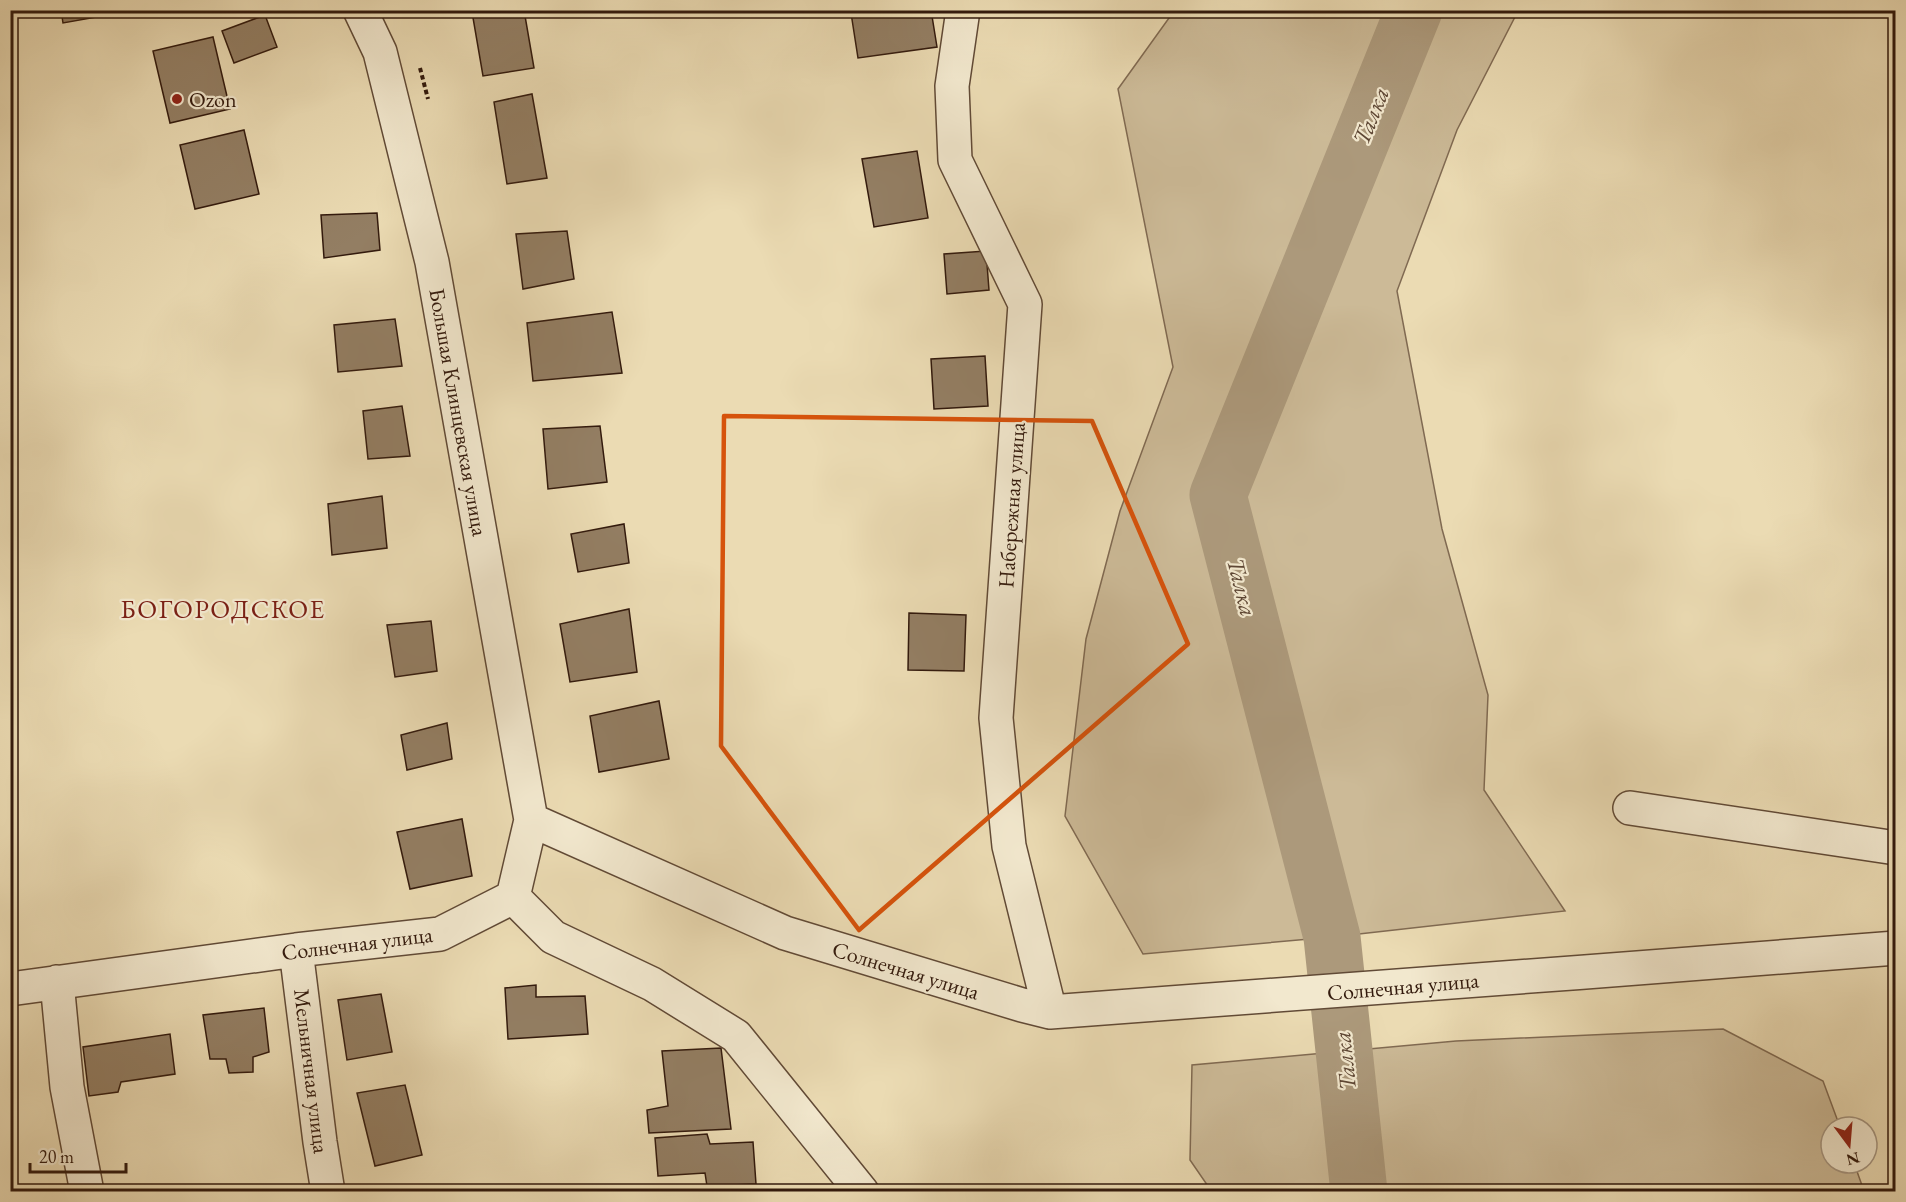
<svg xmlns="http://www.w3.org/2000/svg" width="1906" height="1202" font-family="'EB Garamond',serif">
<rect width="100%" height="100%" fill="#ebdbb3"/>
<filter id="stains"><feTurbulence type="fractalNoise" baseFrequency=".00333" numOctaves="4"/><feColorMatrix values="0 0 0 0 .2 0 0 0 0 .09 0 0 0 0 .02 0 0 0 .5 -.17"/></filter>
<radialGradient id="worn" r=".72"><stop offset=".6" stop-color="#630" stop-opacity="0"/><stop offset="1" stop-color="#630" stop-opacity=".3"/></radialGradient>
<path fill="#ccba97" stroke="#806a52" stroke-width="1.5" d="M1174 11H1518L1457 130 1397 291 1442 529 1488 695 1484 790 1565 911 1332 937 1143 954 1065 816 1086 639 1120 511 1173 367 1118 89Z
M1723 1029 1823 1081 1840 1127H1831V1163H1854L1864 1191 1212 1192 1190 1160 1192 1065 1456 1041Z"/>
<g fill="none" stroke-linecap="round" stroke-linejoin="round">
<path stroke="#ac997b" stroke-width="57" d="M1359 1192 1332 937 1218 495 1414 10"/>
</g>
<path fill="#937e63" stroke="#331a0d" stroke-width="1.5" d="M61 10H136L63 23Z
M492 10H524L534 68 483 76 472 12Z
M872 10H931L937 47 858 58 851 13Z
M265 15 277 47 234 63 222 31Z
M213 37 230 109 170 123 153 51Z
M532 94 547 178 507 184 494 102Z
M244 130 259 194 195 209 180 145Z
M917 151 928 218 874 227 862 159Z
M377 213 380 250 324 258 321 215Z
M567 231 574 279 523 289 516 234Z
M986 251 989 290 947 294 944 254Z
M612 312 622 373 533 381 527 323Z
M395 319 402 366 338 372 334 325Z
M985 356 988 406 934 409 931 359Z
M402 406 410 456 368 459 363 411Z
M600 426 607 482 548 489 543 429Z
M382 496 387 548 332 555 328 504Z
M624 524 629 563 578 572 571 534Z
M629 609 637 672 570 682 560 624Z
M909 613 966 615 964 671 908 670Z
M431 621 437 671 395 677 387 625Z
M659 701 669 759 599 772 590 716Z
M447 723 452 759 407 770 401 735Z
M462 819 472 876 410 889 397 832Z
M536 985V997L585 996 588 1034 508 1039 505 988Z
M381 994 392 1052 347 1060 338 1000Z
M264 1008 269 1052 253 1057V1072L229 1073 226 1059H210L203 1015Z
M170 1034 175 1074 121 1082 118 1092 89 1096 83 1047Z
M721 1048 731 1129 649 1133 647 1110 668 1106 662 1051Z
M405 1085 422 1155 375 1166 357 1093Z
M707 1134 710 1144 753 1142 756 1184 707 1186 705 1173 658 1176 655 1138Z"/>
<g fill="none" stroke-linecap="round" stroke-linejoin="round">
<defs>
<path id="minor" d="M963 10 952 86 955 160 1025 304 996 718 1009 846 1050 1012
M1630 808 1896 848
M531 820 785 933 1022 1005 1050 1012C1332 993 1614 969 1896 948
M513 897 553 937 652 984 736 1036 862 1192
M296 950 320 1142 328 1192
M57 982 67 1087 87 1192
M10 989 296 950 440 934 513 897 531 820 432 262 380 52 360 10"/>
</defs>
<use href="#minor" stroke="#614a36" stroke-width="36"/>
<path stroke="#331a0d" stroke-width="4" stroke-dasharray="4.5 3" stroke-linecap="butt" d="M420 68 428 99"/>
<use href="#minor" stroke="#f2e8ce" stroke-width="33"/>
</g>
<path fill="none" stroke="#d6530c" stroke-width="4.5" stroke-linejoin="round" d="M724 416 1092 421 1188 644 859 930 721 746Z"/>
<circle fill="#8f2418" stroke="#f2e8ce" stroke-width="2" cx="177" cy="99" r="6"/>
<g text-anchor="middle" stroke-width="4.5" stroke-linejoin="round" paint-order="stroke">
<g font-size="22" fill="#331a0d" stroke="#f2e8ce" text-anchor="start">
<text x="189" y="107">Ozon</text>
</g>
<g font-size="22" fill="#331a0d" stroke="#f2e8ce">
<text transform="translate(459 412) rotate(80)" y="8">Большая Клинцевская улица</text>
<text transform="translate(1011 505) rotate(-86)" y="8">Набережная улица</text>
<text transform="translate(357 943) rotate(-7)" y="8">Солнечная улица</text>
<text transform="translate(906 970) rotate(17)" y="8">Солнечная улица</text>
<text transform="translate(1403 986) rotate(-5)" y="8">Солнечная улица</text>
<text transform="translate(312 1071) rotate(83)" y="8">Мельничная улица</text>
</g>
<g font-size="24" font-style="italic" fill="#5d4634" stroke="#f2e8ce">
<text transform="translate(1371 116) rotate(-68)" y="8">Талка</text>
<text transform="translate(1242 587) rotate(76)" y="8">Талка</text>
<text transform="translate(1345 1061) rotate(-96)" y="8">Талка</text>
</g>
<g font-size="26" letter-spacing="1.5" fill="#7a1f14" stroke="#f2e8ce">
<text x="223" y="618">БОГОРОДСКОЕ</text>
</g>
</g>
<rect width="1906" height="1202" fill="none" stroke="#ebdbb3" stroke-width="36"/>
<rect x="12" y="12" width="1882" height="1178" fill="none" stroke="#331a0d" stroke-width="3"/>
<rect x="18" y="18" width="1870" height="1166" fill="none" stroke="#331a0d" stroke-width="1.5"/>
<g transform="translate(1849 1145) rotate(164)"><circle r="28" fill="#f2e8ce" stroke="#a69681" stroke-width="1.5"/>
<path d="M0-4.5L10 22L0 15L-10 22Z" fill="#8f2418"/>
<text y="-9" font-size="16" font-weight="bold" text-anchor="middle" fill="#331a0d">N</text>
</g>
<path d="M30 1163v9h96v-9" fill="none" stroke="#331a0d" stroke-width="3"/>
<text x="39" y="1163" font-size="18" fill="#331a0d" stroke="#f2e8ce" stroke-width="4.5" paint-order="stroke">20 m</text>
<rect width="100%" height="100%" filter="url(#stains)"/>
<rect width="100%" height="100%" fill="url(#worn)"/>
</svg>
